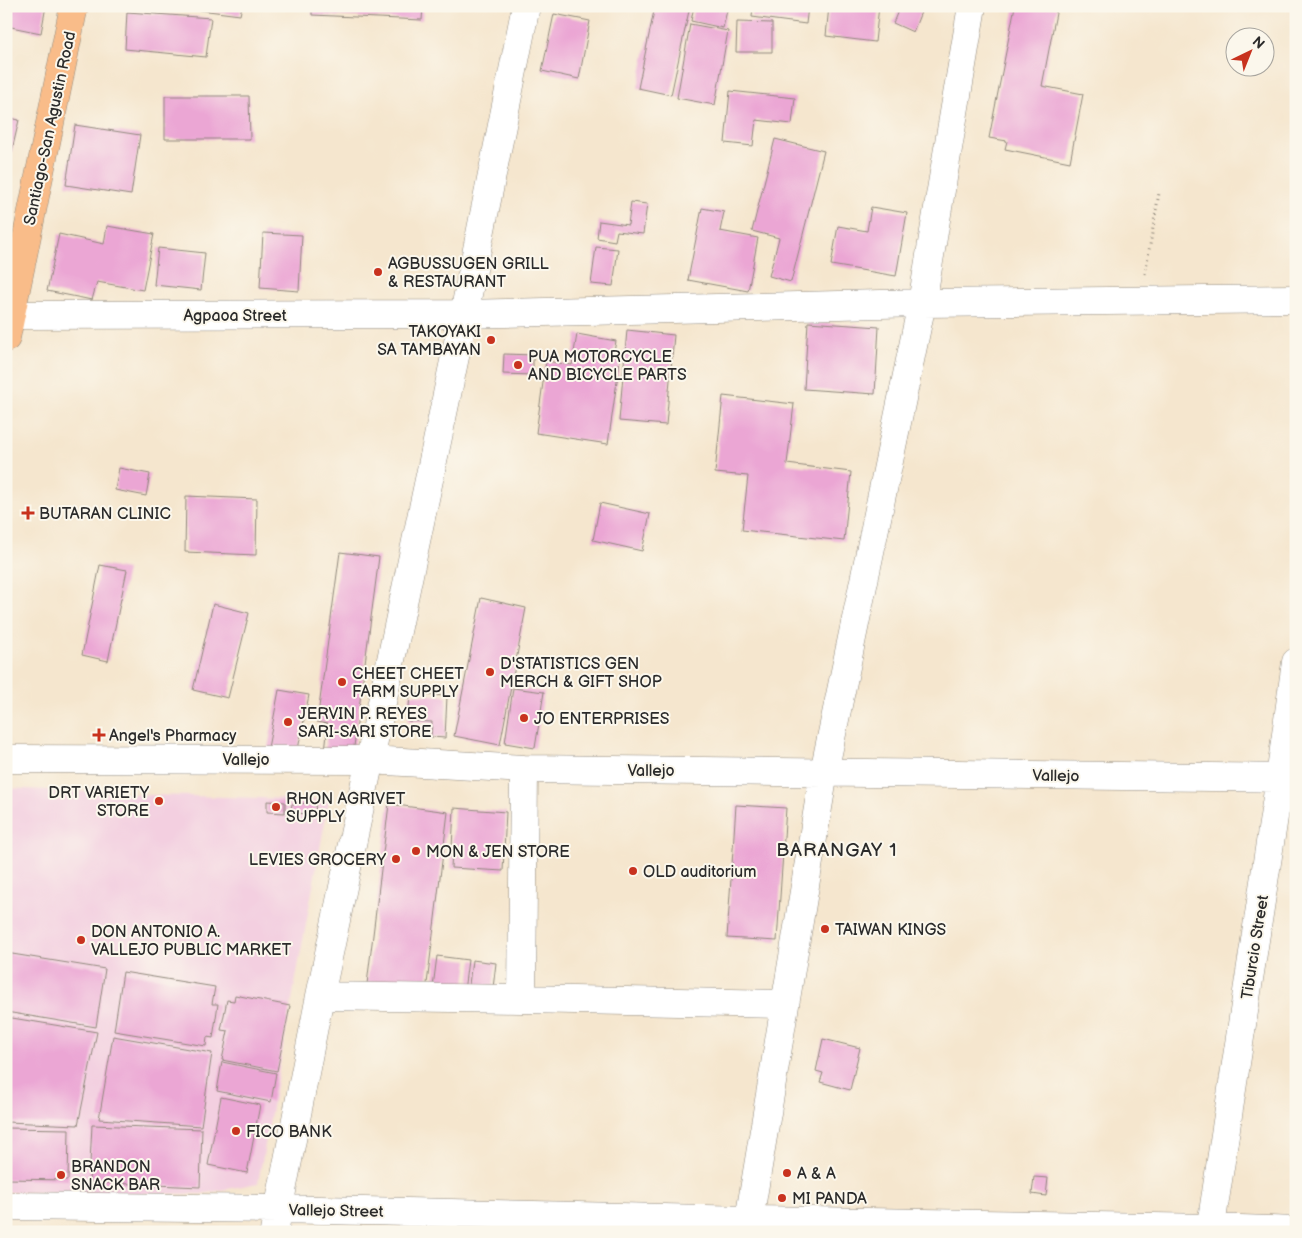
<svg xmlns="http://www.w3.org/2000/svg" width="1302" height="1238" font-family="'Balsamiq Sans',sans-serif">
<rect width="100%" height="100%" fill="#fbf7ec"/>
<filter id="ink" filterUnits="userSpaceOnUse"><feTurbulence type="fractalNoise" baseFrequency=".02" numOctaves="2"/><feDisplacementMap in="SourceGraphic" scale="10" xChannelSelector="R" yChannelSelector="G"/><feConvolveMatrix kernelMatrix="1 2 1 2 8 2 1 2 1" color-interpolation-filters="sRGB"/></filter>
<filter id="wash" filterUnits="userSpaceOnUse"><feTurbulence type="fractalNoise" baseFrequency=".0096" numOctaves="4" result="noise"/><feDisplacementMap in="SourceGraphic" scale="20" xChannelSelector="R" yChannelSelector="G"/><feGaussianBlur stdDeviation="1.12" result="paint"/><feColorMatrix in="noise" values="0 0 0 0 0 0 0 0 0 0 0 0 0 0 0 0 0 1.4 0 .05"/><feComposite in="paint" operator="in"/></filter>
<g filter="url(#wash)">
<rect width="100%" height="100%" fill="#f5e6ce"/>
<path fill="#f3cfe0" d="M6 788 153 795 329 800 258 1183 201 1194 6 1192Z"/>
<g id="blocks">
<path fill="#eba6d4" d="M6 6H46L41 33 6 26Z
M200 6H242L240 15 200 10Z
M312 6H423L422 20 312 15Z
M655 6H690L671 95 638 88Z
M694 6H728L723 28 691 21Z
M753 6H808L806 24 752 17Z
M829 6H879L875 42 826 36Z
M900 6 923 7 913 32 893 23Z
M1015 6H1047L1057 8 1042 86 1083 94 1070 162 1005 149 1007 141 989 138Z
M127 12 211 18 206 57 125 49Z
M554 14 590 21 579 79 542 71Z
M737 22 772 23V52H736Z
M690 24 728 31 715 105 677 98Z
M730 91 795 98 792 124 756 120 753 146 725 143Z
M165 96H249L250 139H165Z
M6 117 19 120 10 159 6 158Z
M75 125 140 135 131 195 66 185Z
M775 139 824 151 791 282 769 276 779 238 752 231Z
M631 202 647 204 643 234 617 231 615 241 597 238 599 221 628 225Z
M871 207 907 213 896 276 831 265 838 226 867 231Z
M702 208 724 212 720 231 758 238 748 291 688 280Z
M107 226 154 234 143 290 97 282 92 300 47 291 59 234 104 244Z
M263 233 302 235 299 291 260 288Z
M596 247 618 249 613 286 591 284Z
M158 248 205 253 201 290 154 285Z
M808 322 879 327 875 394 804 389Z
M627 330 674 335 666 425 619 421Z
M577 334 616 341 614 352 621 353 608 444 536 433 546 361 572 365Z
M504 354 533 355V375L503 374Z
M723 396 794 404 787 464 851 472 844 541 742 530 748 476 715 473Z
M119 468 150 474 146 496 115 490Z
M186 496 257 499 256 555 185 552Z
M600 503 650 514 642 551 593 540Z
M340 552 379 557 353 754 325 751 328 724 317 722Z
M100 565 127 570 108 661 82 655Z
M481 598 526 608 500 745 454 736Z
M213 604 249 613 228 698 193 690Z
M513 688 544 692 535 748 505 743Z
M279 690 309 695 297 754 268 748Z
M410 694 447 696 445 738 431 737 432 722 408 721Z
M267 801 285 802V813L267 812Z
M315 803 316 814 290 813 292 804Z
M389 804 448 812 426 992 367 984Z
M736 805 786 808 777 941 727 938Z
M454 808 506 812 503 871 451 868Z
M6 953 105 969 96 1027 6 1012Z
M437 956 468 960 464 991 433 987Z
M472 960 496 963 493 988 469 985Z
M123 972 215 987 212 1004H218L213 1038 207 1037 206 1046 114 1031Z
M235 995 290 1006 277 1071 222 1060 228 1031 221 1030 227 1000 234 1001Z
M6 1017 97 1032 78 1125 6 1122Z
M113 1036 212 1053 201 1126 99 1119Z
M823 1039 860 1048 850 1090 820 1082 823 1073 816 1071Z
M222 1062 276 1073 271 1102 217 1091Z
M221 1097 260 1105 247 1173 208 1165Z
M92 1125 202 1129 200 1187 89 1182Z
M6 1128 69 1129 68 1180 6 1179Z
M1034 1177 1048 1178 1046 1196 1032 1194Z"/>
</g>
</g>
<g filter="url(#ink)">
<use href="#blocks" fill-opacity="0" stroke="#90887c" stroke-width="1"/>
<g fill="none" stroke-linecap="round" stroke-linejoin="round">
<defs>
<path id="minor" d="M6 315 464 314 922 303 1296 299
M6 759 369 760 524 769 1296 778
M524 769 522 999 785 1004
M320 996 522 999
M6 1206 278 1209 749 1220 1211 1228 1296 1231
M274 1232 320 996 464 314 526 6
M747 1232 824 772 922 303 972 6
M1210 1232 1280 778 1296 662"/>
<path id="major" d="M6 338 74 6"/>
</defs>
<use href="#minor" stroke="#90887c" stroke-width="29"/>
<use href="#major" stroke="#90887c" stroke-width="29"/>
<path stroke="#90887c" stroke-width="3" stroke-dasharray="1 4" stroke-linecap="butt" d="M1145 274 1159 193"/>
<use href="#minor" stroke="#fff" stroke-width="28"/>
<use href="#major" stroke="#f9bc89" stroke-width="28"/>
</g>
</g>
<g fill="#c8321e" stroke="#fbf7ec" stroke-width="2">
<circle cx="378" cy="272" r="5"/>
<circle cx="491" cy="340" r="5"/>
<circle cx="518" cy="365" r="5"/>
<path d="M25.5 505.5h5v5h5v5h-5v5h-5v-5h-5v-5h5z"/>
<circle cx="490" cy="672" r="5"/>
<circle cx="342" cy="682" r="5"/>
<circle cx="524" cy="718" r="5"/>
<circle cx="288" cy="722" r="5"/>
<path d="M96.5 727.5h5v5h5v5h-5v5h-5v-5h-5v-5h5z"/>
<circle cx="159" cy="801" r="5"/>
<circle cx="276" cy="807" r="5"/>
<circle cx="416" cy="851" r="5"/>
<circle cx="396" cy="859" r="5"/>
<circle cx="633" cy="871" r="5"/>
<circle cx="825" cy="929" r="5"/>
<circle cx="81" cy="940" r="5"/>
<circle cx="236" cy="1131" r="5"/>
<circle cx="787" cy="1173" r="5"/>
<circle cx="61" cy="1175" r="5"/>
<circle cx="782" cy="1198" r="5"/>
</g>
<g text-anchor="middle" stroke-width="4" stroke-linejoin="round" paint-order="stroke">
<g font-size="16" fill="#2b2b2b" stroke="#fbf7ec">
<text transform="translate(49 128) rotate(-78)" y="6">Santiago-San Agustin Road</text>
<text x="235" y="321">Agpaoa Street</text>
<text x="246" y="765">Vallejo</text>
<text x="651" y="776">Vallejo</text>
<text transform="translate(1056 775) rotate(1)" y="6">Vallejo</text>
<text transform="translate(1254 947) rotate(-81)" y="6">Tiburcio Street</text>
<text transform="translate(336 1210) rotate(1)" y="6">Vallejo Street</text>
</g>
<g font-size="16" fill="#2b2b2b" stroke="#fbf7ec" text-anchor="start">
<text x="388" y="269">AGBUSSUGEN GRILL<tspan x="388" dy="18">&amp; RESTAURANT</tspan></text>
<text x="481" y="337" text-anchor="end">TAKOYAKI<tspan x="481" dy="18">SA TAMBAYAN</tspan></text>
<text x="528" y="362">PUA MOTORCYCLE<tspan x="528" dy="18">AND BICYCLE PARTS</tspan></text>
<text x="39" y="519">BUTARAN CLINIC</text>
<text x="500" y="669">D'STATISTICS GEN<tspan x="500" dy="18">MERCH &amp; GIFT SHOP</tspan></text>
<text x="352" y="679">CHEET CHEET<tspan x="352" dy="18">FARM SUPPLY</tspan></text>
<text x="298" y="719">JERVIN P. REYES<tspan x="298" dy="18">SARI-SARI STORE</tspan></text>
<text x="534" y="724">JO ENTERPRISES</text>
<text x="109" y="741">Angel's Pharmacy</text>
<text x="149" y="798" text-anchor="end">DRT VARIETY<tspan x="149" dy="18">STORE</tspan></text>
<text x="286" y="804">RHON AGRIVET<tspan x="286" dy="18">SUPPLY</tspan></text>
<text x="426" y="857">MON &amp; JEN STORE</text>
<text x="386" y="865" text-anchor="end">LEVIES GROCERY</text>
<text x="643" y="877">OLD auditorium</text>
<text x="835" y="935">TAIWAN KINGS</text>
<text x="91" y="937">DON ANTONIO A.<tspan x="91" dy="18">VALLEJO PUBLIC MARKET</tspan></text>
<text x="246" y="1137">FICO BANK</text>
<text x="71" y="1172">BRANDON<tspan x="71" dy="18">SNACK BAR</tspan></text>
<text x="797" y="1179">A &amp; A</text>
<text x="792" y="1204">MI PANDA</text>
</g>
<g font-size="19" letter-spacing="1" fill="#2b2b2b" stroke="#fbf7ec">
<text x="837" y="856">BARANGAY 1</text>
</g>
</g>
<rect width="1302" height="1238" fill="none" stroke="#fbf7ec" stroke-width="25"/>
<g transform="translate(1250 52) rotate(43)"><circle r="24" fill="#fbf7ec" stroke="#a8a59f"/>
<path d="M0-4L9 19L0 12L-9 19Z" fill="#c8321e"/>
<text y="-8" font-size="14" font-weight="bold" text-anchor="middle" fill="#2b2b2b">N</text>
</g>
</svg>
